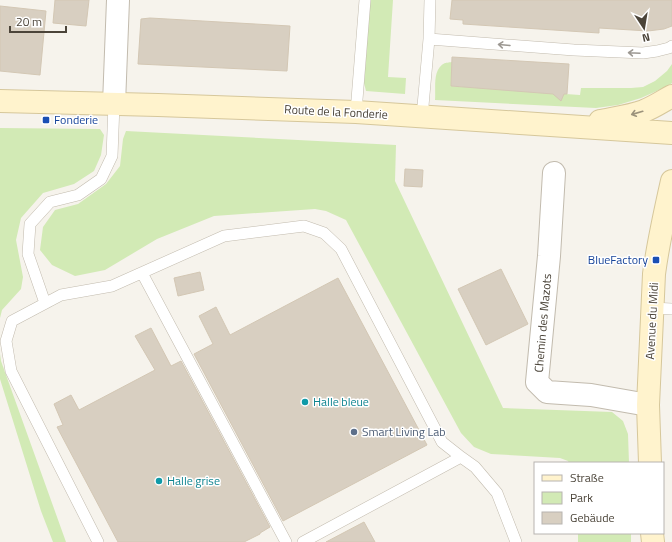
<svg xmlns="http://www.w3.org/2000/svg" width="672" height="542" font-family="'Titillium Web',sans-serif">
<rect width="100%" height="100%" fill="#f6f3ec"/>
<path fill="#d2eab5" d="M370 0H393L388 77 406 78 405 94 366 91 364 83Z
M452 62 451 86 580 95 581 88H631L643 87 655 81 667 71 672 64V83L668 86 641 98 618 105 596 108 435 100C436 88 432 69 445 63 446 63 451 62 452 62Z
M0 128 100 129 104 135 101 155 94 171 74 184 43 193 21 218 16 240 23 277 21 289 2 310 0 318Z
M126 131 396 145 395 181 503 408 612 412 623 421 628 434 629 463H569L568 461 560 458 491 454 474 447 461 433 346 220 326 211 315 209 214 216 157 239 105 270 75 276 52 265 40 250 43 227 55 210 78 204 106 184 120 166 123 139Z
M0 354 1 361 66 542H53L41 511 0 379Z
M578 533H631V542H578Z"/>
<path fill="#d8cfc1" stroke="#d3c7b4" d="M55 0H89L86 26 53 23Z
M452 0H672V26L664 29 648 31 599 28V33L463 24V20L450 19Z
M0 6 46 11 40 75 0 71Z
M150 18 290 26 287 71 138 64 141 19Z
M452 57 569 64 567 94H564L561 101 553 94 451 86Z
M405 169 423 170 422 187 404 186Z
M501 269 528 324 486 345 458 289Z
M200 272 204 290 178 296 174 278Z
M338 278 427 445 283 521 194 354 213 344 199 316 216 307 230 335Z
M151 328 171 366 181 361 270 527 260 533V534L244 542H118L57 427 63 425 54 404 71 395 79 410 155 370 135 336Z
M364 522 375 542H326Z"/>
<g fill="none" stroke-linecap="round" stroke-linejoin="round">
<defs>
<path id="lane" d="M429 39 574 50 643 53 657 51 669 48 672 46
M356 112 365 0
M422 117 429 39 430 0
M142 273 286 542
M45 303 28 254 30 224 50 202 78 195 101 179 112 156 114 104
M652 308 672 309
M98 542 11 371 6 341 12 321 61 295 112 286 224 236 304 226 324 233 341 249 442 442 461 457 475 467 497 493 516 542
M303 542 461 457"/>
<path id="street" d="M114 104 118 0
M554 173 549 256 537 382 547 392 591 395 648 405"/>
<path id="secondary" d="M0 101 158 105 356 112 672 133
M600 121C615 118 630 116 644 111 654 107 663 101 672 96
M650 463 648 405 654 274C658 243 665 212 672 181
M652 533 653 542"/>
</defs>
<use href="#lane" stroke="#c2bbae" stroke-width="12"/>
<use href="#street" stroke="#c2bbae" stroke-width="24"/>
<use href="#secondary" stroke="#d6c79b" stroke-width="24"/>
<use href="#lane" stroke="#fff" stroke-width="11"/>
<use href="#street" stroke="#fff" stroke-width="22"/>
<use href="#secondary" stroke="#fff3cd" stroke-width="22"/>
</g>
<defs><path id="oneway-shaft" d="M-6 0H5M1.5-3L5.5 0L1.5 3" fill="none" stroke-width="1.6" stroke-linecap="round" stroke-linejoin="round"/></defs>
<g stroke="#9c9892">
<use href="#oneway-shaft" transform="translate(504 45) rotate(-175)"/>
<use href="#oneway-shaft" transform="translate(634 53) rotate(-177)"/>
</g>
<use stroke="#9c937c" href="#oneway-shaft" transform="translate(637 113) rotate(164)"/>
<g fill="#1a4fb4" stroke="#fff" stroke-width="1.5">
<rect x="42" y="116" width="8" height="8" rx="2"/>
<rect x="652" y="256" width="8" height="8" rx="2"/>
</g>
<g fill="#0f9aa8" stroke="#fff" stroke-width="1.5">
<circle cx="305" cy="402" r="4"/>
<circle cx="159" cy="481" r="4"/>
</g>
<circle fill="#5c6f8a" stroke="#fff" stroke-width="1.5" cx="354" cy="432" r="4"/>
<g text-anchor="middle" stroke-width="3" stroke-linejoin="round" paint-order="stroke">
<g font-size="12" fill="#4b4439" stroke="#fff">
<text transform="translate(336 112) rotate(3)" y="4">Route de la Fonderie</text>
<text transform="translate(652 321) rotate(-87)" y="4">Avenue du Midi</text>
<text transform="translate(543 323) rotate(-85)" y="4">Chemin des Mazots</text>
</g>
<g font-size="12" fill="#164399" stroke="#fff" text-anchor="start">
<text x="54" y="124">Fonderie</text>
<text x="648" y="264" text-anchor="end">BlueFactory</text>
</g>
<g font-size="12" fill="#0d838f" stroke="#fff" text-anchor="start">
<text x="313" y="406">Halle bleue</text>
<text x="167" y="485">Halle grise</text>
</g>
<g font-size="12" fill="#4e5e75" stroke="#fff" text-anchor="start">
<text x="362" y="436">Smart Living Lab</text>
</g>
</g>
<rect x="534" y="462" width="130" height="72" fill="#ffffff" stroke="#b7b4b0"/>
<rect x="542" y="475" width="20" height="6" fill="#fff3cd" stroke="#b7b4b0"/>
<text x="570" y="482" font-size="12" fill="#4b4439">Straße</text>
<rect x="542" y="492" width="20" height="12" fill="#d2eab5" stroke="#b7b4b0"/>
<text x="570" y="502" font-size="12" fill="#4b4439">Park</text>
<rect x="542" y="512" width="20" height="12" fill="#d8cfc1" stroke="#b7b4b0"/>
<text x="570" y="522" font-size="12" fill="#4b4439">Gebäude</text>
<g transform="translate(644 28) rotate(168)" stroke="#ffffff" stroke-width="3" paint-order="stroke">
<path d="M0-3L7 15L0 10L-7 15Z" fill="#4b4439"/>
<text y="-6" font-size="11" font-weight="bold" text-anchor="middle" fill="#4b4439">N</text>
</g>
<path d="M10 26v6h56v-6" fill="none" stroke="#4b4439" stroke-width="2"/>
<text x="16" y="26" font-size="12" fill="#4b4439" stroke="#ffffff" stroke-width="3" paint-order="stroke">20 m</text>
</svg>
